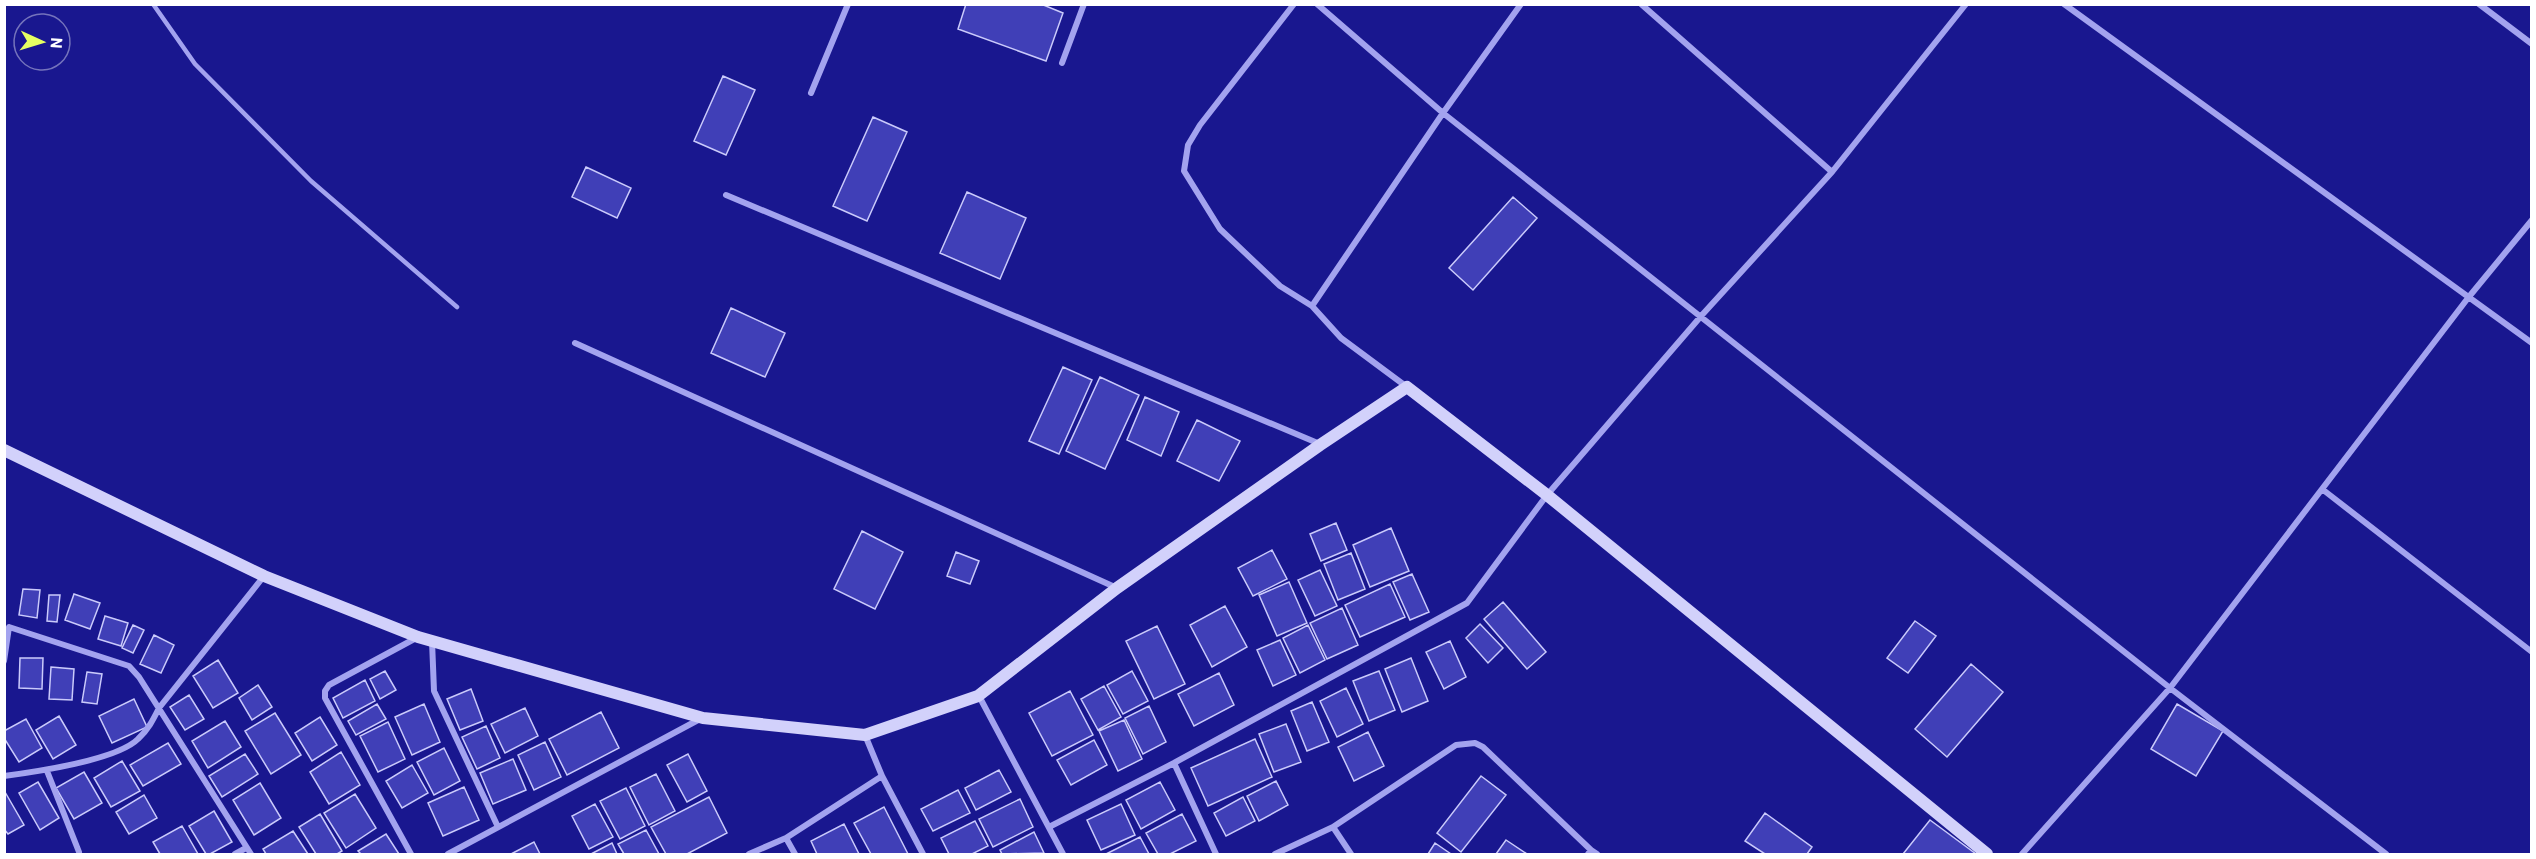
<svg xmlns="http://www.w3.org/2000/svg" width="2536" height="859" font-family="Barlow,sans-serif">
<rect width="100%" height="100%" fill="#19178f"/>
<path fill="#403fb7" stroke="#cacafb" stroke-width="1.5" d="M966 4H1041L1063 13 1046 61 958 29Z
M723 76 755 90 726 155 694 141Z
M873 117 907 132 867 221 833 206Z
M586 167 631 188 617 218 572 197Z
M967 192 1026 218 1000 279 940 253Z
M1513 197 1537 218 1473 290 1449 268Z
M731 308 785 333 765 377 711 353Z
M1063 367 1092 380 1059 454 1029 441Z
M1100 377 1139 395 1105 469 1066 451Z
M1145 397 1179 412 1161 456 1127 440Z
M1197 420 1240 441 1219 481 1177 461Z
M1336 523 1347 550 1321 561 1310 534Z
M1391 528 1409 571 1370 587 1353 545Z
M862 531 903 552 875 609 834 589Z
M1272 550 1287 579 1253 596 1238 568Z
M956 552 979 561 970 584 947 576Z
M1351 553 1365 589 1338 600 1324 564Z
M1320 570 1337 606 1315 616 1298 580Z
M1412 574 1429 612 1410 620 1393 582Z
M1289 582 1307 623 1277 636 1259 595Z
M1390 584 1405 617 1360 637 1345 605Z
M23 589 40 590 37 618 19 615Z
M74 594 100 603 90 629 65 620Z
M49 595H60L57 622 47 621Z
M1503 602 1546 652 1527 669 1484 619Z
M1225 606 1247 647 1212 667 1190 625Z
M1342 608 1358 645 1327 659 1310 623Z
M105 616 128 623 121 646 98 639Z
M1915 621 1936 636 1908 673 1887 658Z
M1480 624 1503 648 1488 663 1466 638Z
M133 625 144 630 133 653 122 648Z
M1308 625 1325 660 1300 673 1283 638Z
M1157 626 1185 684 1154 699 1126 641Z
M154 635 174 645 161 673 140 664Z
M1280 640 1296 675 1273 686 1257 650Z
M1450 641 1466 677 1444 689 1426 652Z
M20 658H43L42 689 19 688Z
M1411 658 1428 701 1402 712 1385 669Z
M218 660 238 693 213 708 193 676Z
M1971 664 2003 692 1947 757 1915 729Z
M51 667 74 669 72 700 49 699Z
M385 671 396 690 380 699 370 679Z
M1132 671 1148 701 1123 714 1107 685Z
M1379 671 1395 710 1369 721 1353 681Z
M87 672 102 674 97 704 82 702Z
M1219 673 1234 705 1194 726 1178 694Z
M365 680 375 701 343 718 333 698Z
M258 685 272 707 252 720 239 698Z
M1104 686 1121 717 1098 730 1081 699Z
M1346 688 1363 724 1337 737 1320 701Z
M471 689 483 721 460 730 447 699Z
M1070 691 1093 735 1052 756 1029 713Z
M189 695 204 719 185 730 170 707Z
M134 699 147 727 112 743 99 716Z
M1312 702 1329 742 1307 751 1291 711Z
M377 704 386 719 356 735 348 721Z
M424 704 440 742 412 755 395 717Z
M2177 704 2223 731 2196 776 2151 749Z
M1149 706 1166 742 1143 754 1125 718Z
M525 708 538 736 505 753 491 724Z
M601 712 619 748 567 775 549 739Z
M275 713 301 755 271 774 245 731Z
M59 716 76 745 53 759 36 730Z
M320 717 337 745 312 761 295 733Z
M26 719 42 748 19 762 4 738V731Z
M1124 720 1142 759 1118 771 1099 731Z
M225 721 241 747 208 768 192 741Z
M388 722 405 759 378 772 360 736Z
M1286 724 1301 762 1274 772 1259 734Z
M486 726 500 758 477 769 462 737Z
M1368 732 1384 766 1354 781 1338 747Z
M1255 739 1272 777 1208 806 1191 768Z
M1094 740 1107 765 1071 785 1057 760Z
M545 742 561 777 534 790 518 755Z
M168 743 181 764 143 786 130 765Z
M444 748 460 781 434 795 417 762Z
M341 752 360 785 329 804 310 772Z
M245 754 258 774 222 797 209 776Z
M688 754 707 791 687 802 667 765Z
M513 759 526 790 493 804 480 773Z
M122 761 140 791 111 807 94 778Z
M412 765 428 793 402 808 386 781Z
M999 770 1011 792 976 810 965 788Z
M84 772 102 803 74 819 56 788Z
M656 774 675 811 649 825 630 787Z
M1481 776 1506 795 1461 852 1437 833Z
M1276 781 1288 805 1259 821 1247 796Z
M38 782 59 818 40 830 19 793Z
M1160 782 1175 810 1141 829 1126 800Z
M260 783 281 818 254 835 233 800Z
M464 787 479 820 443 836 428 803Z
M626 788 645 826 620 839 600 801Z
M958 790 970 813 933 831 921 809Z
M5 792 24 825 8 834 4 829Z
M355 794 376 828 346 848 324 813Z
M144 795 157 818 129 834 116 812Z
M709 797 727 833 687 854H666L651 827Z
M1243 797 1255 821 1226 836 1214 813Z
M1020 799 1033 827 993 847 979 819Z
M595 804 613 837 589 849 572 816Z
M1121 804 1135 835 1101 850 1087 820Z
M884 807 908 854H871L854 823Z
M214 811 232 842 210 854H206L189 826Z
M1765 813 1812 847 1807 854H1765L1745 841Z
M320 814 342 851 337 854H316L299 827Z
M1182 814 1196 841 1170 854H1158L1146 833Z
M1930 820 1976 854H1903Z
M975 821 988 846 972 854H949L941 838Z
M844 824 859 854H817L811 841Z
M182 826 198 854H160L153 842Z
M646 830 659 854H624L618 844Z
M293 831 308 854H266L263 849Z
M1034 832 1044 853 1002 854 1000 850Z
M386 834 399 854H361L358 851Z
M1140 837 1149 854H1106Z
M1506 840 1527 854H1496Z
M534 842 540 854H511Z
M612 843 617 854H591Z
M1435 843 1451 854H1428Z"/>
<g fill="none" stroke-linecap="round" stroke-linejoin="round">
<path stroke="#a3a3ef" stroke-width="4.5" d="M153 4 195 64 311 181 457 307"/>
<path stroke="#a3a3ef" stroke-width="6" d="M1294 4 1200 125 1188 145 1184 171 1220 229 1280 286 1312 306 1341 338 1407 387
M1317 4 1443 113 2170 688 2386 854
M1641 4 1832 172
M2064 4 2532 343
M2479 4 2532 44
M1062 63 1084 4
M811 93 848 4
M726 195 1320 444
M1312 306 1443 113 1521 4
M575 343 1117 588
M2322 489 2532 652
M432 641 434 691 498 827
M4 661 9 627 129 666 139 677 251 854
M979 696 1063 854
M865 735 882 776 923 854
M1174 763 1216 854
M47 771 79 852
M4 776C35 772 117 760 138 739 148 730 153 720 159 708L264 576
M1049 827 1174 763 1467 603 1547 495 1702 315 1832 172 1966 4
M1333 827 1456 745 1475 743 1483 747 1591 850
M786 838 795 854
M235 854 246 848
M411 854 325 698V691L329 685 418 637
M448 854 700 719
M749 854 786 838 882 776
M1275 854 1333 827 1351 854
M1588 854 1591 850 1597 854
M2022 854 2170 688 2468 298 2532 220"/>
<path stroke="#d2d1fb" stroke-width="12" d="M4 450 264 576 418 637 703 718 865 735 978 696 1117 588 1320 445 1407 387 1547 495 1987 854"/>
</g>
<rect width="2536" height="859" fill="none" stroke="#ffffff" stroke-width="12"/>
<g transform="translate(42 42) rotate(94)"><circle r="28" fill="#19178f" stroke="#7574bc" stroke-width="1.5"/>
<path d="M0-4.5L10 22L0 15L-10 22Z" fill="#e5ff62"/>
<text y="-9" font-size="16" font-weight="bold" text-anchor="middle" fill="#ffffff">N</text>
</g>
</svg>
